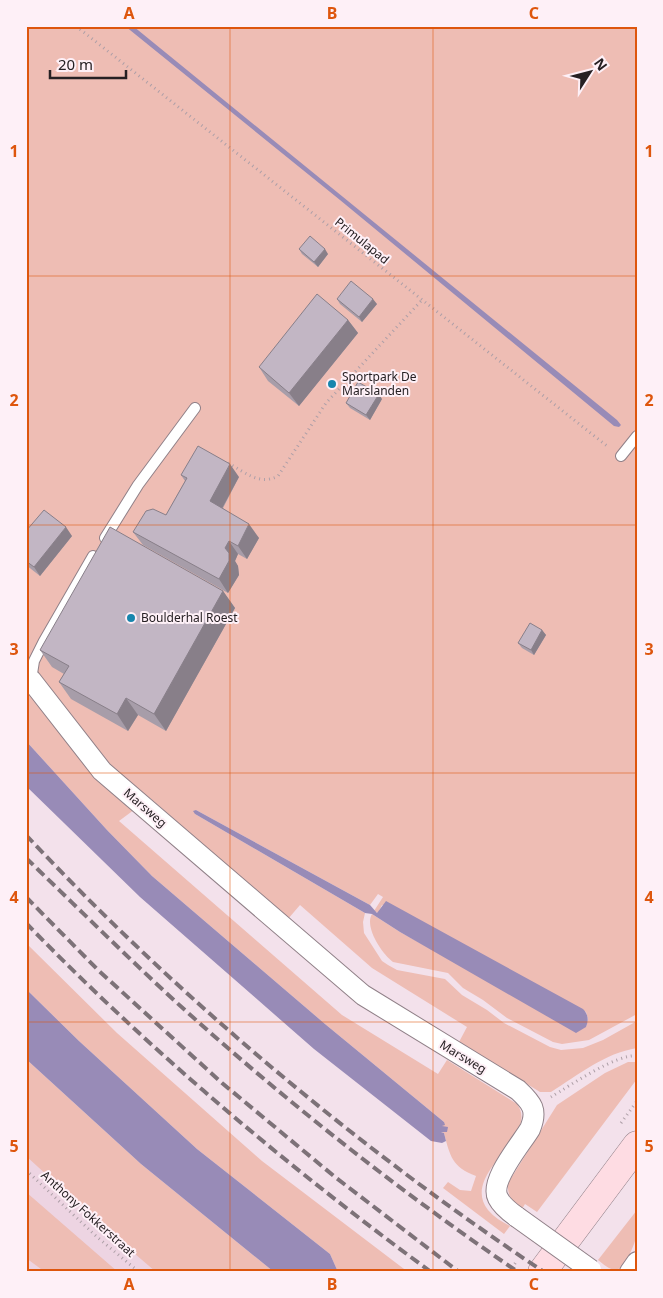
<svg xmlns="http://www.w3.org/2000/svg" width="663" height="1298" font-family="'Noto Sans',sans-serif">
<rect width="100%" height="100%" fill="#f3e1eb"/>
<path fill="#edd4e2" d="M26 1104 219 1272H26Z"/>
<path fill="#eebdb4" d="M26 26H637V1014L589 1040 562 1044 553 1042 507 1018 483 1000 463 988 448 973 393 962C382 954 364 927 372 914L400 932 451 960 586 1027 588 1019 586 1012 382 905 378 913 374 911 383 897 378 894 370 905 196 810 195 814 365 913 363 922 364 933 382 961 388 965 397 970 445 979 462 995 487 1010 504 1023 550 1047 561 1050 583 1048 603 1040 637 1021V1048C605 1053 578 1075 551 1092H540L459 1042 467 1027 372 968 300 905 288 919 150 798 119 821 342 1015 438 1074 447 1060 517 1104C541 1137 459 1173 488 1210 494 1217 502 1222 510 1226L504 1234 443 1188 448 1182 460 1190 471 1191 476 1176C452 1167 450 1156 444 1133L441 1132H447L442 1126 444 1122 325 1024 152 876 107 830 26 741Z
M26 943 117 1033 262 1161 408 1272H338L330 1254 197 1149 79 1041 26 989Z
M26 1059 141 1164 274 1272H156L106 1229 26 1156Z
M628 1062H637V1079L537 1212 525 1204 522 1209C512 1201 507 1196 508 1183L557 1105 605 1073Z
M26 1192 118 1272H45L26 1258Z
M637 1210C637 1217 638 1226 637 1234 635 1243 626 1268 616 1270 610 1270 603 1264 598 1260Z"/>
<path fill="#988bb7" d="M125 26H133L617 420 621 425 619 427 614 426 340 200Z
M26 741 107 830 152 876 325 1024 444 1122 445 1125 442 1126 448 1127 447 1132H441L444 1133 446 1141 442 1143 431 1141 314 1049 140 897 26 786Z
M196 810 370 905 377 913 386 901 583 1009C588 1014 589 1020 586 1027L576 1033 400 932 372 914 365 913 195 814 193 811Z
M26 989 79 1041 197 1149 330 1254 338 1272H274L141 1164 26 1059Z"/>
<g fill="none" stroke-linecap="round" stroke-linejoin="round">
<defs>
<path id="service" d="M621 456 637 436
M105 538 138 485 195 408
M31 680 34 661 44 641 93 556"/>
<path id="minor" d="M31 680 102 771 363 995 518 1090C532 1103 538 1110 530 1129 521 1144 489 1181 498 1198 502 1206 510 1212 517 1217
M630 1272 637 1262"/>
<path id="secondary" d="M542 1272 637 1145"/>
</defs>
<use href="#service" stroke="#908088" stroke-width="12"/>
<use href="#minor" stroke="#908088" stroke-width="22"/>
<use href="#secondary" stroke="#908088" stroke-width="29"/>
<path stroke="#ad9fa7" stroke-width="3" stroke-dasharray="1 4" stroke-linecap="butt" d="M76 26 607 446
M228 463C245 472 259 486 278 476L326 403 422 300
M551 1097C569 1086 618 1053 637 1056
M621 1123 637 1101
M26 1170 97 1237 139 1272
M509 1272 516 1262"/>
<use href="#service" stroke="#fff" stroke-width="10"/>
<use href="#minor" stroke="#fff" stroke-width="20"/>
<use href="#secondary" stroke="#fedce3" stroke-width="28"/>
<path stroke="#7d7278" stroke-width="4" stroke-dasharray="10 5" stroke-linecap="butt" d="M26 835C179 998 358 1148 544 1272
M26 858C76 906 125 955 176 1002 284 1100 398 1190 518 1272
M26 897 98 970 222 1083 335 1177 459 1272
M26 923C150 1051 288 1167 431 1272"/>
<defs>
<path id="minor-bridge" d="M517 1217 591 1270"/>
</defs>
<use href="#minor-bridge" stroke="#908088" stroke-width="22" stroke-linecap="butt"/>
<use href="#minor-bridge" stroke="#fff" stroke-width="20"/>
</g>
<path fill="#a79da9" d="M299 249 328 254 318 267 302 254Z
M337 299 377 304 362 322 340 304Z
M348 320 358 333 299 406 268 381 259 367Z
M382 399 370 420 350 408 346 403Z
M181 475 239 477 223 508 259 538 247 559 238 554 235 561 238 566 239 575 228 593 143 545 133 532 166 515 185 481Z
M26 531 72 536 40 576 26 565Z
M223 591 235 608 166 731 138 715 128 731 71 699 59 682 64 674 52 667 40 650Z
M542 630 546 635 534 655 522 648 518 643Z"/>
<path fill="#887f89" d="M325 249 328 254 318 267 314 262Z
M373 299 377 304 362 322 359 317Z
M348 320 358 333 299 406 289 393Z
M379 394 382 399 370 420 366 415Z
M230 464 239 477 219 514 210 501Z
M249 524 259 538 247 559 238 546Z
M66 527 72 536 40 576 34 567Z
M229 541 238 554 235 561 238 566 239 575 228 593 219 579 225 548Z
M223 591 235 608 166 731 154 714Z
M542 630 546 635 534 655 531 650Z
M126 698 138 715 128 731 117 714Z"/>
<path fill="#c2b6c4" stroke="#887f89" d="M310 236 325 249 314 262 299 249Z
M351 281 373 299 359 317 337 299Z
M317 294 348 320 289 393 259 367Z
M358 382 379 394 366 415 346 403Z
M198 446 230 464 210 501 249 524 238 546 229 541 225 548 229 553V561L219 579 133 532 146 511 153 509 166 515 187 478 181 475Z
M44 510 66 527 34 567 26 561V531Z
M110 527 223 591 154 714 126 698 117 714 59 682 69 666 40 650Z
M530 623 542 630 531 650 518 643Z"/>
<path fill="none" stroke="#de560d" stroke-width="1" stroke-opacity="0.55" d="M230 26V1272M433 26V1272M26 276H637M26 525H637M26 773H637M26 1022H637"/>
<g fill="#1786ad" stroke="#fef0f7" stroke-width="2">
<circle cx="332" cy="384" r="5"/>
<circle cx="131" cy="618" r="5"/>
</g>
<g text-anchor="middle" stroke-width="4" stroke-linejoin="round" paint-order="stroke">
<g font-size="12" fill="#262023" stroke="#fef0f7">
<text transform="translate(362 241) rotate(39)" y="4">Primulapad</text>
<text transform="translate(145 808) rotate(41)" y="4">Marsweg</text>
<text transform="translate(463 1057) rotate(31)" y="4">Marsweg</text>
<text transform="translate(88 1214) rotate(42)" y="4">Anthony Fokkerstraat</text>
</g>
<g font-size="12" fill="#262023" stroke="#fef0f7" text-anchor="start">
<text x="342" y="381">Sportpark De<tspan x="342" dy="14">Marslanden</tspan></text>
<text x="141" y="622">Boulderhal Roest</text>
</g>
</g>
<rect width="663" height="1298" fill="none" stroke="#fef0f7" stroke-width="55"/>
<g transform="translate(590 72) rotate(54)" stroke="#fef0f7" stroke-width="4" paint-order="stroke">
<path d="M0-4L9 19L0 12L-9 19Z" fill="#262023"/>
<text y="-8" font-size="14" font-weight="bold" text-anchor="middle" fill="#262023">N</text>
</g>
<path d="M50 70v8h76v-8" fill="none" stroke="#262023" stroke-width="2.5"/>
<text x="58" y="70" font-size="15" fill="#262023" stroke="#fef0f7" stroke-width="4" paint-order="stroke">20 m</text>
<rect x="28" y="28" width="608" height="1242" fill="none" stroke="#de560d" stroke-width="2"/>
<g font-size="16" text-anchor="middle" font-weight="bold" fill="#de560d">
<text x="129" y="19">A</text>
<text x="332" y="19">B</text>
<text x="534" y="19">C</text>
<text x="14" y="157">1</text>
<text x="649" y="157">1</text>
<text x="14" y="406">2</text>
<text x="649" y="406">2</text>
<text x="14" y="655">3</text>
<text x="649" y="655">3</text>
<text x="14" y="903">4</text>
<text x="649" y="903">4</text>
<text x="14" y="1152">5</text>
<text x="649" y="1152">5</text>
<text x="129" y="1290">A</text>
<text x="332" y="1290">B</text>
<text x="534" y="1290">C</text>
</g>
</svg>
